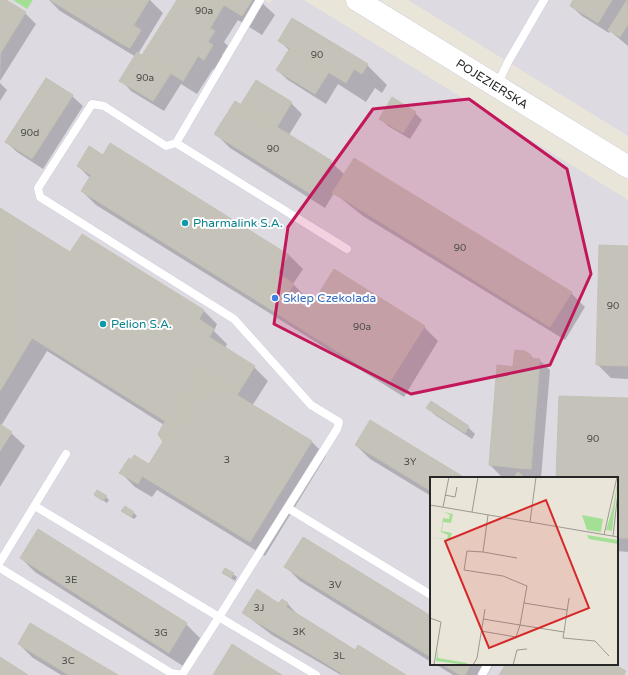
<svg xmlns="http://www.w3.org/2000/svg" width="628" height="675" font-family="'Varela Round',sans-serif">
<rect width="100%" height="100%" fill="#eae5d9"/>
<path fill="#dddae2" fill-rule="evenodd" d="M0 0H13L27 9 33 0H264L270 3 272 0H304L628 200V675H0ZM431 478H617V664H431Z
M408 0H628V136L508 62Z"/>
<path fill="#a3e095" d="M13 0H33L27 9Z"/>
<path fill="#0003" d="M1 0H4L25 13 36 24 0 81Z
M49 0H150L163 13 138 54 142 57 178 0H259L275 15 262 35 238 20 224 42 228 46 222 55 227 60 219 73 213 69 197 94 181 84 164 111 131 91 121 80 136 57 60 11Z
M575 0H628V46L610 31 609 33 582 16 571 6Z
M293 19 367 65 387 85 382 93 375 88 366 102 338 84 326 104 288 80 277 70 289 50 280 41Z
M256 81 291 103 302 114 289 135 331 162 345 175 571 293 585 307 565 340 363 216 334 193 325 208 230 148 216 134 241 106Z
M0 83 7 90 0 101Z
M72 96 83 106 43 169 17 152 6 142Z
M415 113 422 120 410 139 388 126 381 119Z
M78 166 289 255 303 269 293 284 304 295 299 303 309 310 424 327 438 341 404 397 96 205 82 191 90 178Z
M0 209 71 253 203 310 217 324 214 331 227 344 225 348 254 367 268 381 252 406 312 442 326 456 265 556 157 490 152 497 135 487 121 473 150 465 164 442V425L47 351 1 426 11 433 25 446 0 487Z
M628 247V379L611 378 597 364Z
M515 351 530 355 534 359 539 360 550 370 541 478H503L490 465 516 368 514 366Z
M628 399V552L617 551V478H557Z
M431 403 468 427 475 434 472 439 435 415 428 408Z
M356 445 463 478H431V496L370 459Z
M106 497 109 500 107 503 99 498Z
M133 512 137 516 134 519 126 514Z
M21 558 186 624 200 638 183 666 35 572Z
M286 567 431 617V662L300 581Z
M225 569 237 577 235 581 223 573Z
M287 603 298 615 356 651 404 675H341L272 635 243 613Z
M19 644 116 675H61L33 658Z
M435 664H494L487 675H453Z"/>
<path fill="#c5c2b9" stroke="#c5c1b3" d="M0 0H6L26 12 0 54Z
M50 0H149L122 44Z
M177 0H216L224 5 210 28 215 31 208 42 213 45 204 60 198 56 183 81 142 55Z
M216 0H252L242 16Z
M573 0H612L598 23 570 6Z
M627 0 628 24 620 37 608 30Z
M292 18 368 64 362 74 354 69 346 83 278 41Z
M133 25 141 30 130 48 122 44Z
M290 48 329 72 315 94 276 70Z
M137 52 171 73 153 101 119 81Z
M46 78 73 95 32 159 5 142Z
M256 80 292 102 277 127 241 104Z
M392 97 416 112 403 133 379 119Z
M235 101 332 161 311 194 214 134Z
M110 143 289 255 259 302 81 191 91 175 77 166 89 146 103 155Z
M354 158 370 168 348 202 332 193Z
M370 168 572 292 550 327 348 202Z
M0 208 70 252 82 234 204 310 199 319 214 329 209 337 255 366 237 395 204 375 163 442 158 434 165 421 32 338 0 391Z
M599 245 628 246V366L596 365Z
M334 269 425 326 389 383 298 327Z
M278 273 294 284 287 295 309 309 298 327 259 302Z
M515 350 525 351 531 355 530 358 514 357Z
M514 357 540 359 531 469 517 468 526 368 513 366Z
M497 365 526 368 517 468 489 465Z
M204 375 312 441 250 542 142 476 138 484 119 473 129 458 131 460 134 455 149 464Z
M559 396 628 398V538H617V478H556Z
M431 401 469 426 465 433 426 408Z
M370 420 465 478H431V491L355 445Z
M0 424 12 432 0 451Z
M518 472 524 477V478H513Z
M97 490 107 496 103 501 94 495Z
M125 506 134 512 131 517 121 511Z
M38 529 187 623 169 653 20 558Z
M303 537 431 616V657L284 567Z
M225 568 234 573 231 578 222 573Z
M257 589 275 601 260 624 242 613Z
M282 599 288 603 286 607 336 638 322 661 260 624 275 601 279 603Z
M30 623 118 675H69L18 644Z
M336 638 355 650 341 673 322 661Z
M232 644 252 657 241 675H213Z
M358 645 406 675H340Z
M0 657 28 675H0Z
M252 657 282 675H241Z
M442 664H471L465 675H460Z
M506 664H613L626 671 624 675H499Z"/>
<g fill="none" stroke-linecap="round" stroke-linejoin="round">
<defs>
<path id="lane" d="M260 0 176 143 166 146 104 106 92 104 38 188 40 197 234 319 311 405 339 422 337 429 219 617 316 675
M497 85 508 62 544 0
M176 143 347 249
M288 508 431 595
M0 562 66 454
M0 568 171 673 182 675 219 617 35 506
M482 675 488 664"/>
<path id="secondary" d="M357 0 628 167"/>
</defs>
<use href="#lane" stroke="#cecfe0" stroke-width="9"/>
<use href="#secondary" stroke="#cecfe0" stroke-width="23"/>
<use href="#lane" stroke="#fff" stroke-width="8"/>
<use href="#secondary" stroke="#fff" stroke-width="22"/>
</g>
<path fill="#c2185b" fill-opacity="0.2" stroke="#c2185b" stroke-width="3" stroke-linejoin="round" d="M469 99 567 169 591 274 550 365 411 394 274 324 288 227 373 109Z"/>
<g fill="#0f9aa8" stroke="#fff" stroke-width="1.5">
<circle cx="185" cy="223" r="4"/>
<circle cx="103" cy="324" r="4"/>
</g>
<circle fill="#3f7fe0" stroke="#fff" stroke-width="1.5" cx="275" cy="298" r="4"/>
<g text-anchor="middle" stroke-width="4" stroke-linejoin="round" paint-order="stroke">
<g font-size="10" fill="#4e4e4c">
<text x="204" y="14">90a</text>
<text x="317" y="58">90</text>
<text x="145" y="81">90a</text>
<text x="30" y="136">90d</text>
<text x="273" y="152">90</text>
<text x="460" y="251">90</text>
<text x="613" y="309">90</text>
<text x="362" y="330">90a</text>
<text x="593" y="442">90</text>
<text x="227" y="463">3</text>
<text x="410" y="465">3Y</text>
<text x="71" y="583">3E</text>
<text x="335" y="588">3V</text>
<text x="259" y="611">3J</text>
<text x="299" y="635">3K</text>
<text x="161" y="636">3G</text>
<text x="339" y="659">3L</text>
<text x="68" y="664">3C</text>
</g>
<g font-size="12" fill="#272727" stroke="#fff">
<text transform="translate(492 84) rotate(32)" y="4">POJEZIERSKA</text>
</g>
<g font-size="12" fill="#0d838f" stroke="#fff" text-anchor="start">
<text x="193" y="227">Pharmalink S.A.</text>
<text x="111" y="328">Pelion S.A.</text>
</g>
<g font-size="12" fill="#366cbe" stroke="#fff" text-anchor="start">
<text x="283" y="302">Sklep Czekolada</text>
</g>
</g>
<g transform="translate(430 477)">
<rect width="188" height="188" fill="#eae5d9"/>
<path d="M188 2 182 54 176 53 183 30ZM14 35 23 37 21 46 13 45 12 54 22 56 20 63 0 60 17 62 18 58 11 55 13 41 19 42 20 38ZM152 38 173 42 171 55 157 53ZM157 58 188 63V67L159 62ZM8 172V181L37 186V188L6 184Z" fill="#a3e095"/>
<path fill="none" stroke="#9c9992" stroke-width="1" d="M15 18 25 20 27 10M0 28 188 60M13 30 19 0M42 35 48 0M58 38 53 75 37 74 34 93 73 99 97 109 90 148 134 155 139 121M100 45 106 0M174 58 187 0M183 59 188 15M53 75 87 81M94 126 137 133M0 141 11 145 4 188M51 154 86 160 90 148 53 142M134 155 133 161 165 164 179 179M43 188 47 181 55 132M83 188 87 173 97 172"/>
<path fill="#d62828" fill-opacity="0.15" stroke="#d62828" stroke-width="2" d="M116 23 159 131 59 171 15 64Z"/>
<rect width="188" height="188" fill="none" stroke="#272727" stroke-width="2"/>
</g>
</svg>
